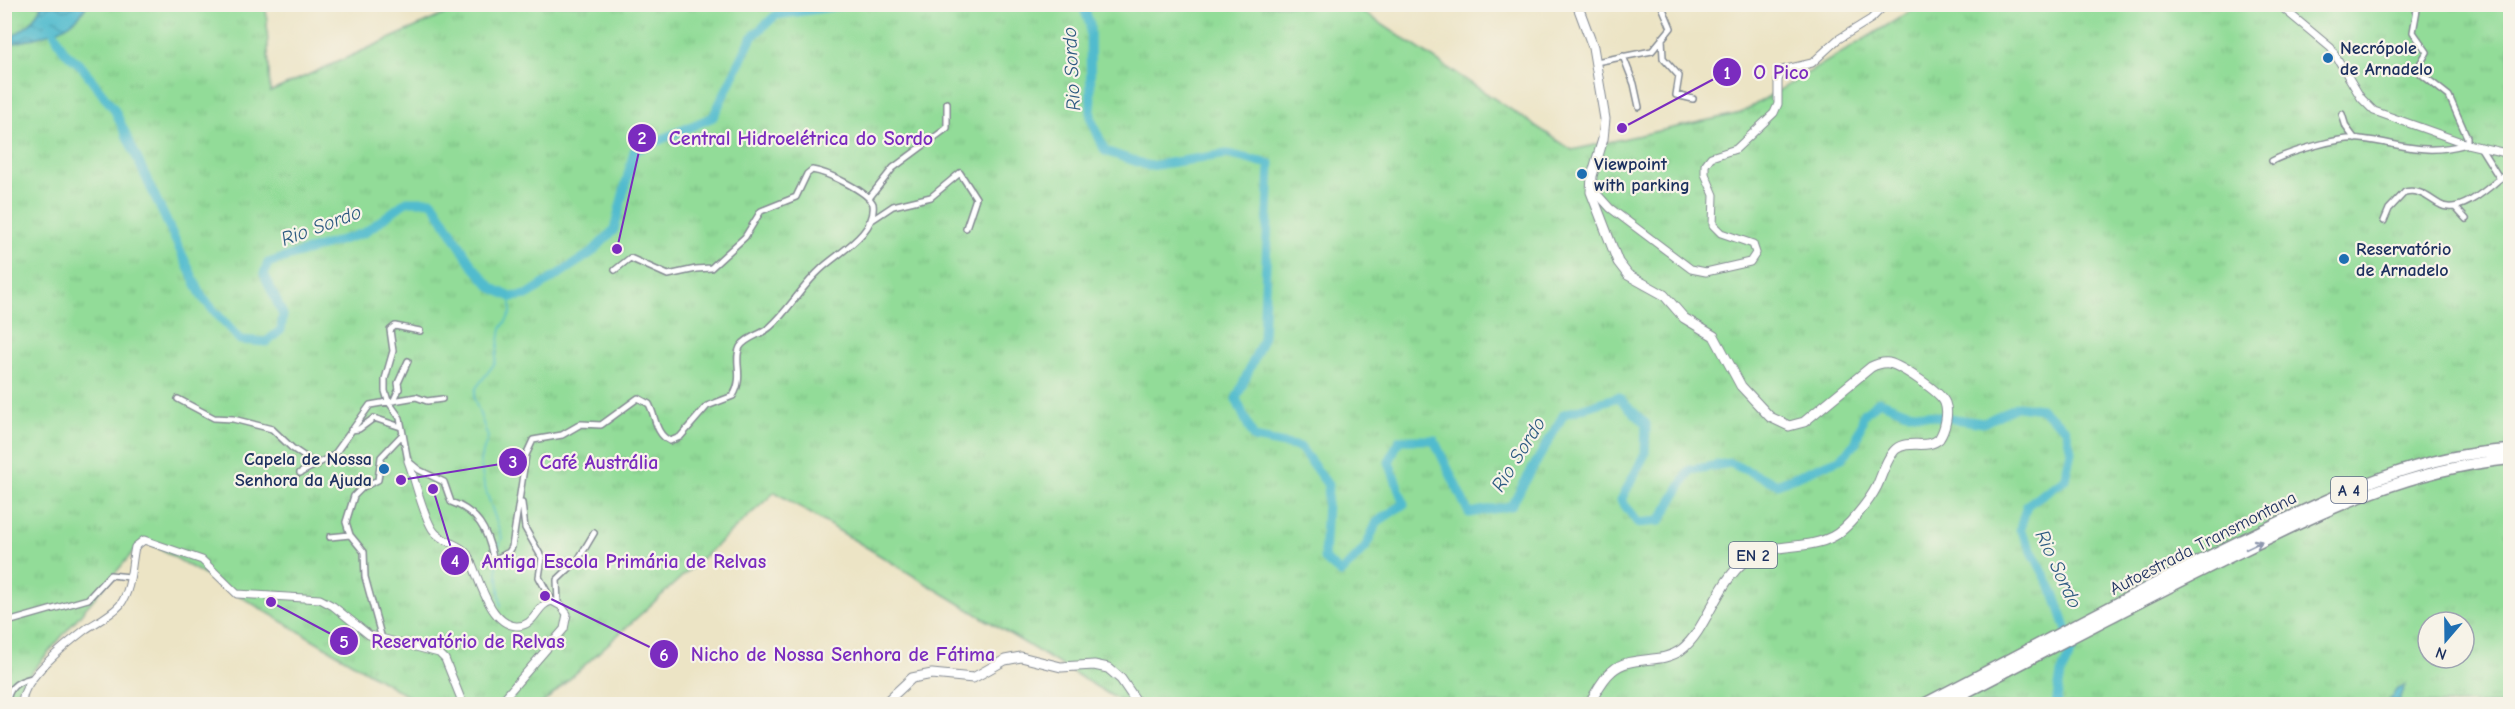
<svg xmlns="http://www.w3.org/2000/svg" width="2515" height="709" font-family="'Comic Neue',sans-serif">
<defs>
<pattern id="park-tufts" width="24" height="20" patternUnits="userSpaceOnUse" patternTransform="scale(1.5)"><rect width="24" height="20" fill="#92dc98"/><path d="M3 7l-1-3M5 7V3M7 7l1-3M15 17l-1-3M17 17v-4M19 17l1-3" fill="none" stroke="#7dbd85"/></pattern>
<pattern id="water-waves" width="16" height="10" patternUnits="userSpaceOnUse" patternTransform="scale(1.5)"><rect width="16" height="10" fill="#51bbce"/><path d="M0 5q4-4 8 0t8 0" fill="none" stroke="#4298aa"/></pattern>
</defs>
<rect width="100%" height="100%" fill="#f7f3e8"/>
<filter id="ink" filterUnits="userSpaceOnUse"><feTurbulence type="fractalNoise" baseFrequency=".0167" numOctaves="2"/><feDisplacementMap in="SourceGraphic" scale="12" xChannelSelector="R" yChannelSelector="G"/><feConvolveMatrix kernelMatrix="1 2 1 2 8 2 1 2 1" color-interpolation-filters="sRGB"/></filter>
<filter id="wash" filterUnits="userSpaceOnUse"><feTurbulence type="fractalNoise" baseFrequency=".008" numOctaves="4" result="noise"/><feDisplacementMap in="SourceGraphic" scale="24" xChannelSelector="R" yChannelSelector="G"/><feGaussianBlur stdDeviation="1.35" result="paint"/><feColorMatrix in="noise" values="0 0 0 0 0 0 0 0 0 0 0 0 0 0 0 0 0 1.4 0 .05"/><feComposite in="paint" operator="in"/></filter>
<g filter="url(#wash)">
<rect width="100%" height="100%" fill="#ece4c5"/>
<path fill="url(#park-tufts)" stroke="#56867b" stroke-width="1.5" fill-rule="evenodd" d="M4 5H266L270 92 465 5H1353L1572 150 1741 113 1921 5H2510V704H1125L775 492 542 704H421L144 539 5 704ZM2428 622H2464V658H2428Z"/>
<path fill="url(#water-waves)" stroke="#367596" stroke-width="1.5" d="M42 5H87C72 34 33 37 5 46V42L31 23Z
M2405 686 2399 704H2386L2396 690Z"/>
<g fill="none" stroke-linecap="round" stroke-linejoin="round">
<path stroke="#51bbce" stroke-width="1.5" d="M495 556 502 538 484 485 480 461 488 437 474 398 476 388 495 363 501 329 511 313V297
M496 560 501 607"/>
<path stroke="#51bbce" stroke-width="9" d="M1082 4 1090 24 1091 119 1105 151 1149 166 1227 154 1270 164 1263 339 1236 399 1254 438 1300 447 1328 485 1324 559 1341 573 1365 548 1377 522 1404 504 1389 462 1399 440H1434L1469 513 1511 506 1564 414 1618 397 1646 424 1645 454 1621 500 1638 523 1660 521 1690 470 1730 463 1777 484 1842 458 1856 442 1864 414 1879 401 1907 412 1983 423 2018 406 2041 409 2066 429 2071 451 2065 479 2027 505 2020 529 2054 593 2073 648 2061 674 2056 704
M49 23 64 51 82 67 114 109 202 297 240 340 266 342 281 330 283 315 264 274 268 263 364 233 407 201H432L472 265 492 288 511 297 527 295 591 253 614 230 634 151 713 117 752 37 776 15 852 4"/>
</g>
</g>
<g filter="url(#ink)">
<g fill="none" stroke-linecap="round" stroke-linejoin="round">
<defs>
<path id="minor" d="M1662 38 1663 58 1679 76 1676 95 1693 99
M1623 56 1634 84 1639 107
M1596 62 1652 51 1671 28 1661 4
M2342 114 2346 127 2355 139
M2480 147 2500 179
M2272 161C2290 152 2341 136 2361 139 2404 144 2422 156 2467 144V137L2449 96 2420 73V64L2427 52 2413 32 2418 4
M870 197 893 168 947 128V103
M2455 207 2466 219
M2384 221 2389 209 2405 192C2420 189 2427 197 2439 204 2460 218 2495 182 2510 170
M869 222 893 206 931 197 960 173 976 198 966 228
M420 331 395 326 390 330 393 351 385 379V391L388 401 400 418 408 461 419 470 444 482 451 502C478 512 487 529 493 557L496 559 509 552 512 547 526 455 533 440 562 435 581 424 601 425 638 398 649 404C656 417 655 434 670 441L680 437 707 406 733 396C745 376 733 361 740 347 746 337 761 335 770 327 789 310 802 286 821 269 839 252 877 233 873 204 867 191 827 172 812 170L807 174 796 197 761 211 745 237 711 268 696 269 668 275 630 258 615 270
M178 399 214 418 233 419 272 429 292 448 317 465
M394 400 399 389 398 383 408 361
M351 430 359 429 374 418 401 427
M300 473 334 455 370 405 416 397 427 401 442 399
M522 503 525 528 542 558 539 577 552 601
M330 537 350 535
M558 603 557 580 578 560 594 533
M4 623 88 599 110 575 130 577
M382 639 365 577 364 552 350 535 346 522 354 496 363 487 378 480 381 457 402 435
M7 704C7 688 17 681 32 678"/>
<path id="tertiary" d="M2278 4 2331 48 2361 98 2374 111 2467 144 2510 154
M1591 187 1610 208 1691 269 1706 272 1750 262 1756 253 1753 244 1721 233 1713 225 1714 195 1705 174V165L1711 157 1736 149 1774 113 1778 104V80L1782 70 1812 63 1837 40 1871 19 1886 4
M408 461C415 479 423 516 433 530 441 543 461 542 469 557 479 577 489 624 516 626 536 627 536 604 552 601L561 606 567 614 564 629 499 704
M23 704C18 682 69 642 86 629 97 622 111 615 120 605 132 589 131 565 135 547L144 540 202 560 237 594 320 599 333 606 369 635 439 653 445 659 463 704"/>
<path id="primary" d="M1577 4 1593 47 1605 119 1603 139 1592 176 1591 192 1618 262 1628 275 1664 295 1684 318 1714 336 1741 386 1770 417 1789 426 1804 422 1871 367C1877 364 1882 362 1889 363 1901 366 1941 392 1945 403 1949 413 1945 430 1939 439 1927 450 1909 439 1896 449 1887 457 1882 475 1877 486 1870 500 1847 530 1832 537 1805 551 1770 541 1745 561 1716 584 1707 630 1681 650 1660 665 1631 654 1612 671 1602 679 1596 693 1589 704
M884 704 912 678 932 674 973 678 1005 660 1021 657 1061 667 1094 665 1108 668 1121 679 1138 704"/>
<path id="motorway" d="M1924 704C2029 650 2134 593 2240 541 2326 500 2414 454 2510 450
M1943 704C2041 654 2139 601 2238 553 2328 509 2409 469 2510 459"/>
</defs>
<use href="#minor" stroke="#848a92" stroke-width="8"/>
<use href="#tertiary" stroke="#848a92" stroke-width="9"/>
<use href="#primary" stroke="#848a92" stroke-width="11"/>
<use href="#motorway" stroke="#848a92" stroke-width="13"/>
<use href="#minor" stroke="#fff" stroke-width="5"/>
<use href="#tertiary" stroke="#fff" stroke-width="7"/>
<use href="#primary" stroke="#fff" stroke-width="9"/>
<use href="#motorway" stroke="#fff" stroke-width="10"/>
</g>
<defs><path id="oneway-shaft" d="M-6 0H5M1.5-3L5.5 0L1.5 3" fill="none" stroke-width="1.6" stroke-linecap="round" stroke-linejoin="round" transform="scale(1.5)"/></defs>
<use stroke="#8d97ae" href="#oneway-shaft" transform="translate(2254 545) rotate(-26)"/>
</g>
<g fill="#1f6fb2" stroke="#f7f3e8" stroke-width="2">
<circle cx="2328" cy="58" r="6"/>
<circle cx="1582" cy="174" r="6"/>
<circle cx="2344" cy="259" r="6"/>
<circle cx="384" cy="469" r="6"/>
</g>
<g text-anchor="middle" stroke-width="4.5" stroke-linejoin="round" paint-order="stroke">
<g fill="#f7f3e8" stroke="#5d6a87" stroke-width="1.5">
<rect x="2331" y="477" width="36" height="26" rx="4.5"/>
<rect x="1729" y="542" width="48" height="26" rx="4.5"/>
</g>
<g font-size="16" font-weight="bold" fill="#1b2f5e">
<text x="2349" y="496">A 4</text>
<text x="1753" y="561">EN 2</text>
</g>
<g font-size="18" font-weight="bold" fill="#1b2f5e" stroke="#f7f3e8" text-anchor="start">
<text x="2340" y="54">Necrópole<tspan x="2340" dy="21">de Arnadelo</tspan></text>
<text x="1594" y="170">Viewpoint<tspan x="1594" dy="21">with parking</tspan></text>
<text x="2356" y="255">Reservatório<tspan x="2356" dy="21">de Arnadelo</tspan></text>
<text x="372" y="465" text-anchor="end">Capela de Nossa<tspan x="372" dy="21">Senhora da Ajuda</tspan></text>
</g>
<g font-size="18" fill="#1b2f5e" stroke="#f7f3e8">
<text transform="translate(2203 543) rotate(-27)" y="6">Autoestrada Transmontana</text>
</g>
<g font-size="20" font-style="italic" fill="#2b5980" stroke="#f7f3e8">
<text transform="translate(1071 69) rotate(-93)" y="7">Rio Sordo</text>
<text transform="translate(321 225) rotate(-20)" y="7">Rio Sordo</text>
<text transform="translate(1518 454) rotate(-58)" y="7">Rio Sordo</text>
<text transform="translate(2059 569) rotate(65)" y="7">Rio Sordo</text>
</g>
</g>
<path fill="none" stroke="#7b2cbf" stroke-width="2" d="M1622 128L1727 72M617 249L642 138M401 480L513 462M433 489L455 561M271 602L344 641M545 596L664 654"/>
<g fill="#7b2cbf" stroke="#f7f3e8" stroke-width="2">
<circle cx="1622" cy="128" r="6"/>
<circle cx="617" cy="249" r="6"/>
<circle cx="401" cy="480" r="6"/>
<circle cx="433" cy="489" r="6"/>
<circle cx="271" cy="602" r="6"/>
<circle cx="545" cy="596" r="6"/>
<circle cx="1727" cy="72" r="15"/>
<circle cx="642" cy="138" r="15"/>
<circle cx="513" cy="462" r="15"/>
<circle cx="455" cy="561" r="15"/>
<circle cx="344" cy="641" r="15"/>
<circle cx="664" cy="654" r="15"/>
</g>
<g font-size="18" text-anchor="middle" font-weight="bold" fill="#fff">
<text x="1727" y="79">1</text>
<text x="642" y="144">2</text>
<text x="513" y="468">3</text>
<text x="455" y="567">4</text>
<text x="344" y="648">5</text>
<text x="664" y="661">6</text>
</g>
<g font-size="20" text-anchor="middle" font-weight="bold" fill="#7b2cbf" stroke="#f7f3e8" stroke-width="4.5" stroke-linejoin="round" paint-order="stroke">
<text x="1781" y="79">O Pico</text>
<text x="801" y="145">Central Hidroelétrica do Sordo</text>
<text x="599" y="469">Café Austrália</text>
<text x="624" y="568">Antiga Escola Primária de Relvas</text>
<text x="468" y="648">Reservatório de Relvas</text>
<text x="843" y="661">Nicho de Nossa Senhora de Fátima</text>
</g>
<rect width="2515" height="709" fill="none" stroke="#f7f3e8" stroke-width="24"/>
<g transform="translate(2446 640) rotate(200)"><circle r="28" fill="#f7f3e8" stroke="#9fa5b1" stroke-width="1.5"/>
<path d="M0-4.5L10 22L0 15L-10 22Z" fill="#1f6fb2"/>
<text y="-9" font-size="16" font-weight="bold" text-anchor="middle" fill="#1b2f5e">N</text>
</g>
</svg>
